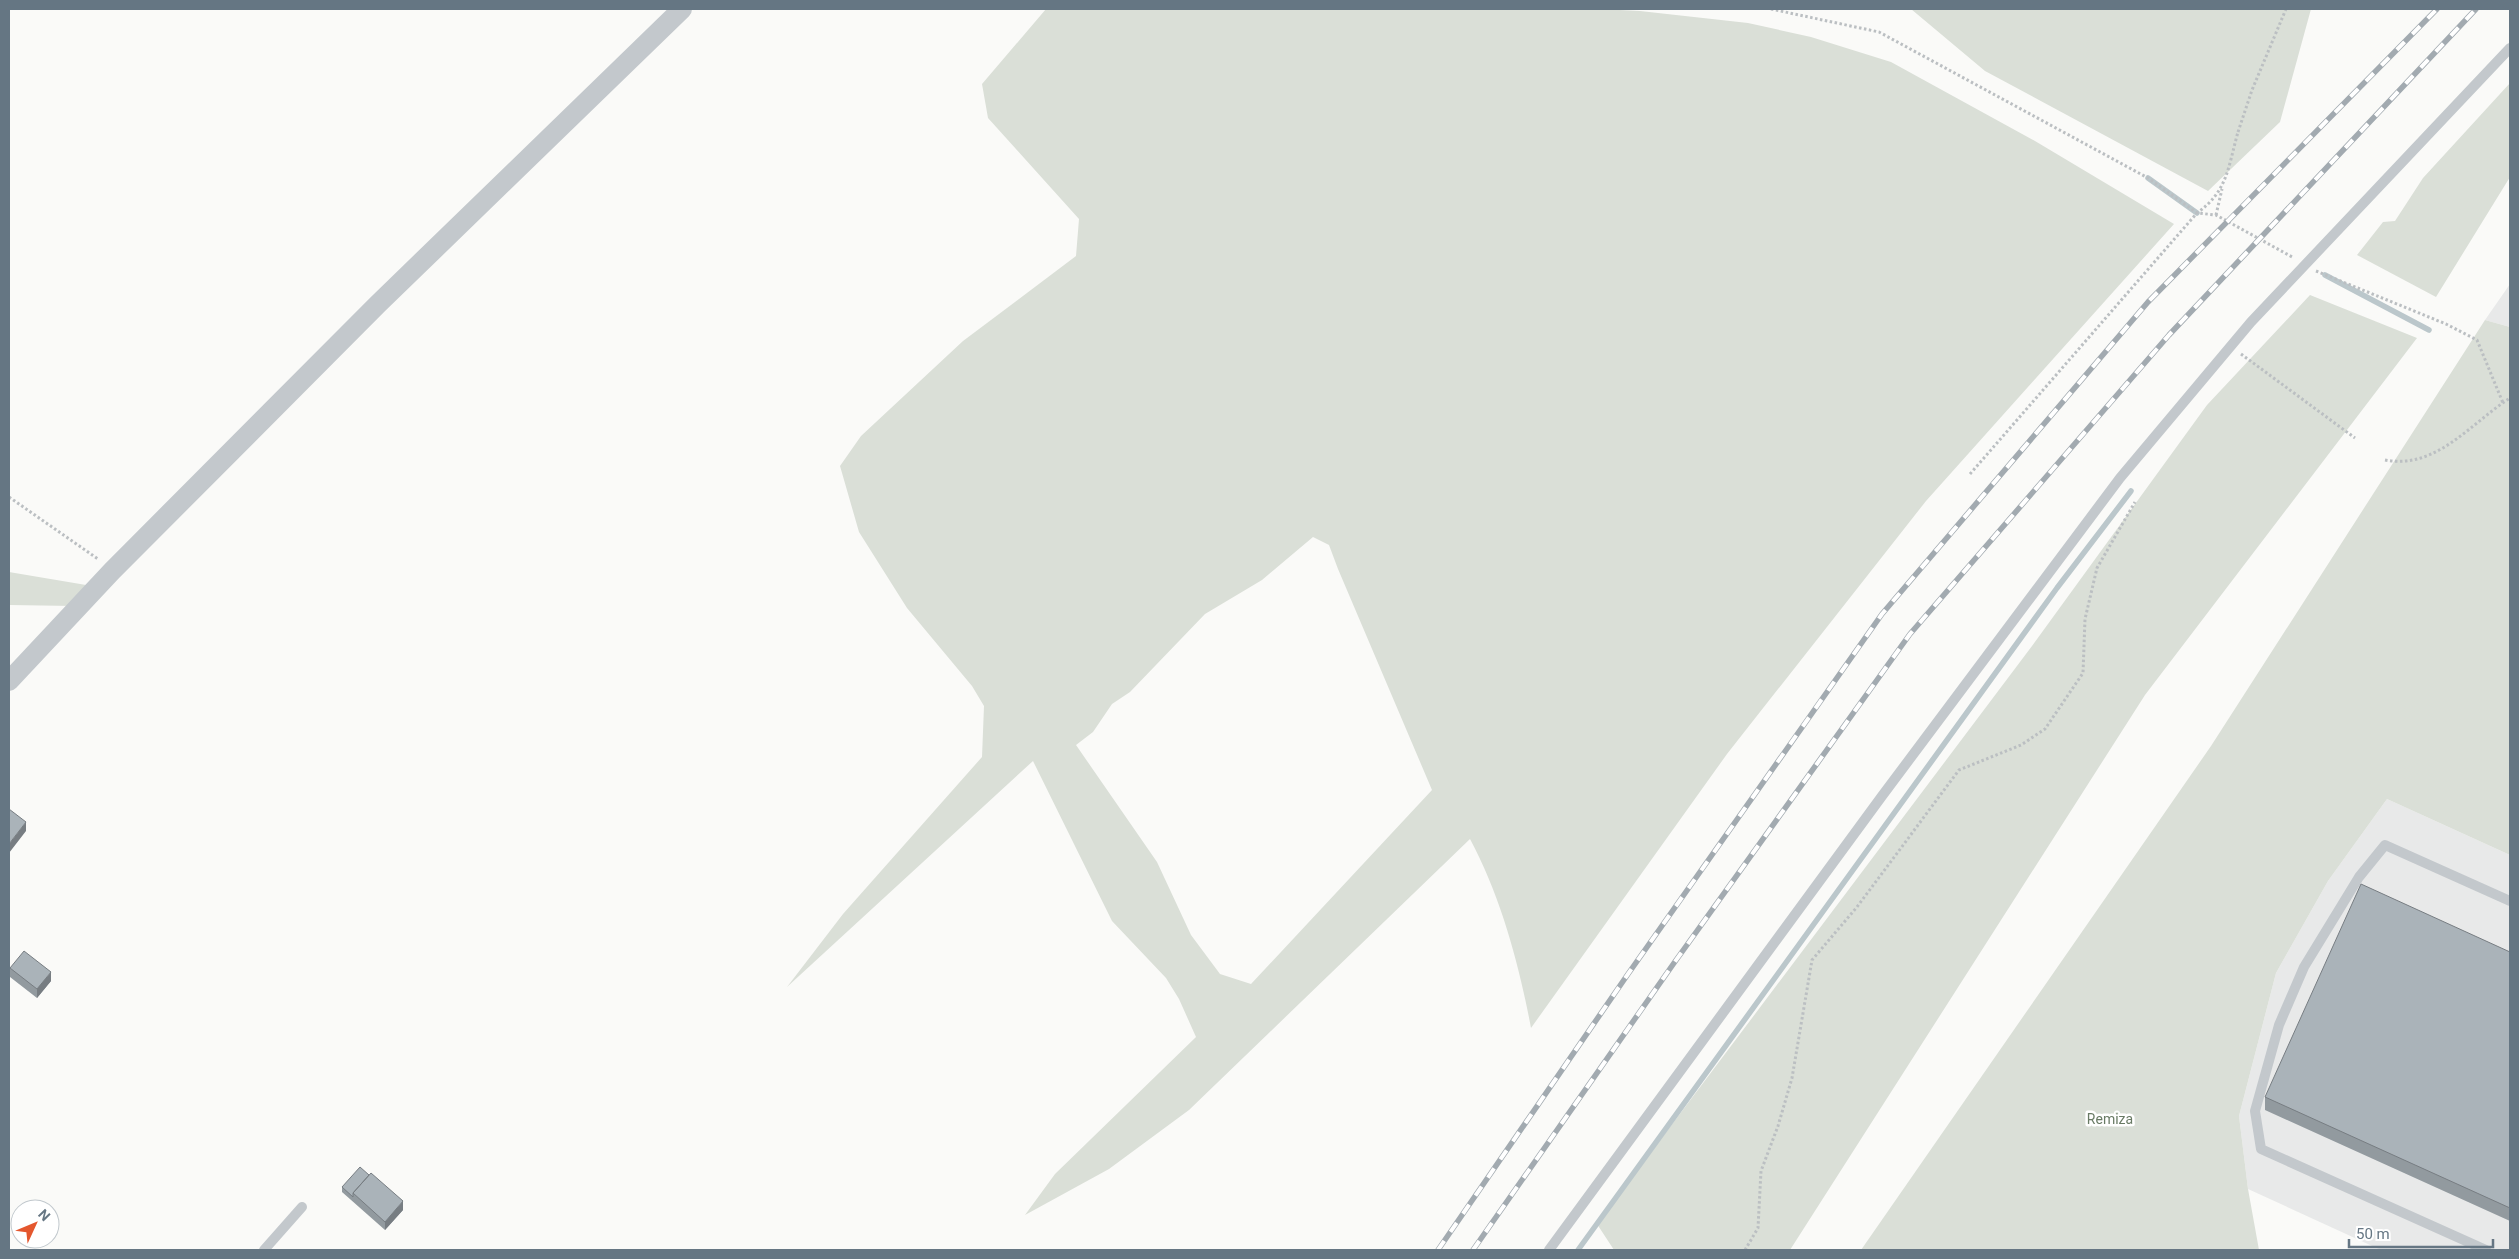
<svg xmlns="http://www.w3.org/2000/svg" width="2519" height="1259" font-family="Roboto,sans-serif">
<rect width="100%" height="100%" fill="#fafaf8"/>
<path fill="#e8e9e9" d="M2510 284V327L2485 320Z
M2387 799 2510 855V1250H2381L2248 1189 2239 1116 2276 973 2328 881Z"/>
<path fill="#dadfd7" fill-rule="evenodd" d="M1046 9H1600L1640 11 1748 23 1811 37 1891 62 2035 141 2174 224 1926 501 1727 754 1531 1028C1519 964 1501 897 1470 839L1189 1110 1109 1169 1025 1215 1055 1174 1196 1037 1179 999 1166 978 1112 921 1033 761 787 987 843 914 982 757 984 706 972 686 907 608 859 532 840 466 861 436 963 341 1076 256 1079 219 988 118 982 84ZM1313 537 1329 545 1338 569 1432 790 1251 984 1220 974 1191 935 1157 862 1076 745 1093 732 1112 704 1130 692 1205 614 1262 580Z
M1911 9H2311L2280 122 2208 191 1985 71Z
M2510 83V177L2436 297 2357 255 2383 222 2395 221 2423 178Z
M2310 295 2417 338 2145 695 1790 1250H1614L1597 1224 2032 646 2207 405Z
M2485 320 2510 327V855L2387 799 2328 881 2276 973 2239 1116 2248 1189 2259 1250H1861L2211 746Z
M9 572 92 586 74 606 9 605Z"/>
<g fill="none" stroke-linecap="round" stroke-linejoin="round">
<path stroke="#bbc7cb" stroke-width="5.5" d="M2148 178 2197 213
M2325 275 2429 330
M1578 1250 2057 588 2131 491"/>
<path stroke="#bbbfc2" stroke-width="3" stroke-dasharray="2.5 2.5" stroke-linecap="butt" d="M1771 9 1879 32 2148 178 2197 213 2216 215 2294 258
M2238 132 2252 90 2286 9
M2216 215 2222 189
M2316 271 2446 324 2477 340 2503 403
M2241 354 2355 438
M2385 460C2436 470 2471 423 2510 398
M1970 474 2197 213C2228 191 2228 167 2238 132
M9 497 98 559
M1745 1250 1758 1228 1761 1171 1778 1126 1792 1078 1812 960 1857 907 1959 770 2021 745 2045 729 2083 673 2085 619 2097 568 2135 502"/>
<path stroke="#c3c8cc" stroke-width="10" d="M264 1250 302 1207
M1549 1250 1882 796 2120 478 2251 322 2510 48
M2486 1250 2261 1149 2255 1111 2279 1025 2304 967 2359 877 2385 845 2510 901"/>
<path stroke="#c3c8cc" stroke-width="20" d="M9 681 112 571 378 304 682 9"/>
<defs>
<path id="rail" d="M1438 1250 1628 974 1882 614 2148 302 2437 9
M1473 1250 1674 963 1910 634 2169 335 2476 9"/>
</defs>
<use href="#rail" stroke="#a2aab0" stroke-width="5.5"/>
<use href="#rail" stroke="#fff" stroke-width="4" stroke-dasharray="11" stroke-linecap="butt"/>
</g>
<path fill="#929a9f" d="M2510 952V1221L2265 1110V1097Z
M10 968 51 981 37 998 10 977Z
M342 1187 403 1210 385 1230 342 1192Z"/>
<path fill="#777d82" d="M26 822V831L9 853V844Z
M51 972V981L37 998V989Z
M403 1201V1210L385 1230V1222Z"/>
<path fill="#aab3b9" stroke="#777d82" d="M9 809 26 822 9 844Z
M2361 884 2510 952V1208L2265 1097Z
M24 951 51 972 37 989 10 968Z
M360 1167 369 1175 353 1193V1197L342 1187Z
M371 1173 403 1201 385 1222 353 1193Z"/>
<g text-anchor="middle" stroke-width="5" stroke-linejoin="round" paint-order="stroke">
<g font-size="14" fill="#687a64" stroke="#fff">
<text x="2110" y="1124">Remiza</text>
</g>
</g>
<rect width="2519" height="1259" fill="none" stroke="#657683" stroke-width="20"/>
<g transform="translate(35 1224) rotate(46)"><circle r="24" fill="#ffffff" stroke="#c1c8cd"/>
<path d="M0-4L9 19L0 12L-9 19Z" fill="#e4572e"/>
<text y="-8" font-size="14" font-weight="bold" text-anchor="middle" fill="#657683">N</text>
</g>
<path d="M2349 1239v8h144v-8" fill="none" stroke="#657683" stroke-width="2.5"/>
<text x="2356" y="1239" font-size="15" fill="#657683" stroke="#ffffff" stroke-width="4" paint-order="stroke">50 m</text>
</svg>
